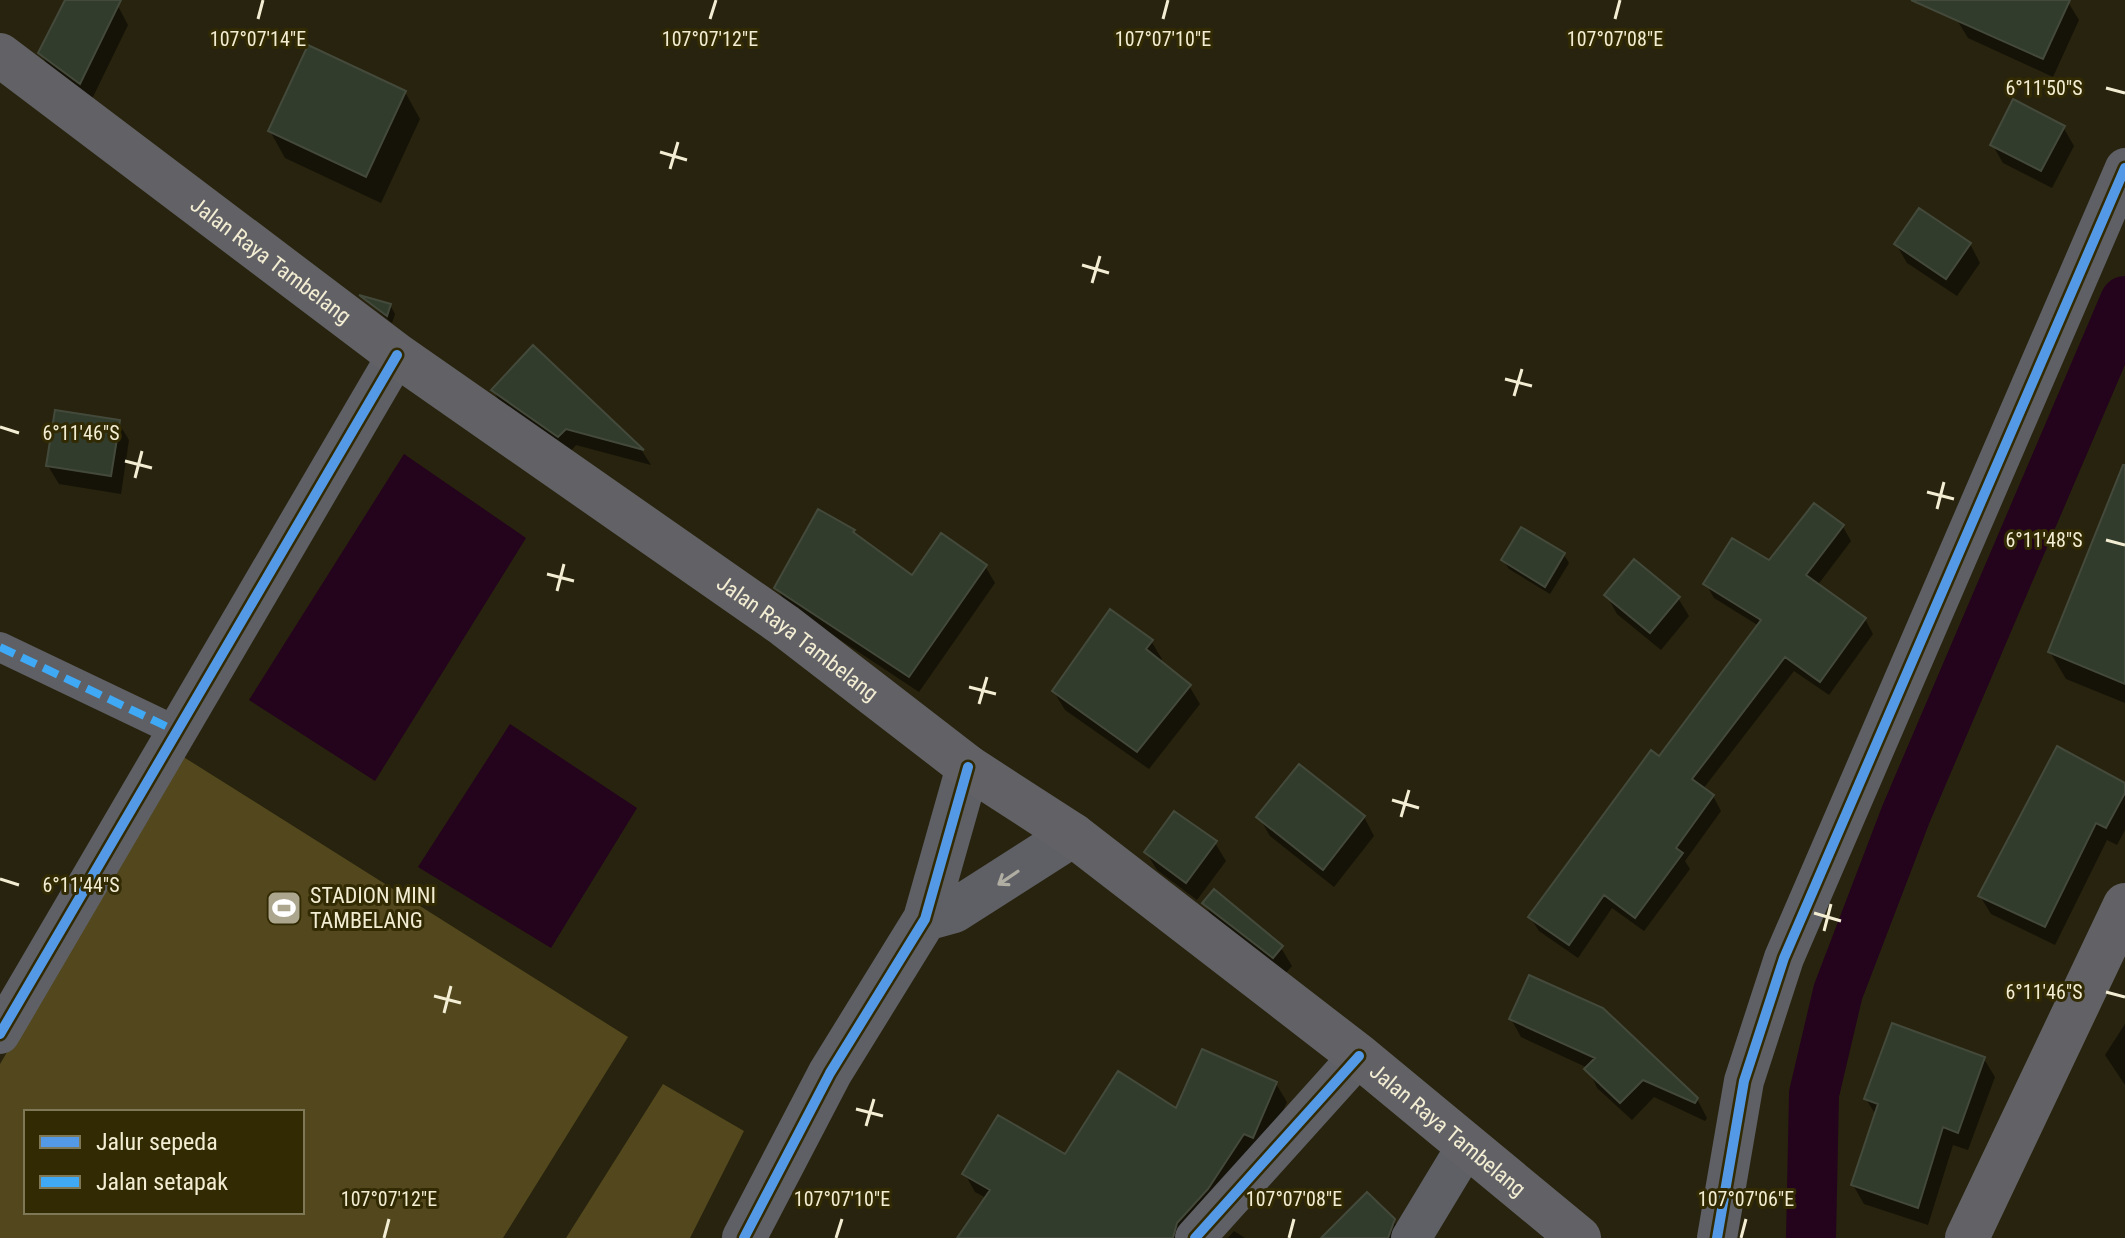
<svg xmlns="http://www.w3.org/2000/svg" width="2125" height="1238" font-family="'Roboto Condensed',sans-serif">
<rect width="100%" height="100%" fill="#28230e"/>
<path fill="#52471d" fill-rule="evenodd" d="M182 756 628 1037 503 1238H0V1064ZM26 1112H302V1212H26Z
M663 1084 744 1131 690 1238H566Z"/>
<path fill="#24031d" d="M404 454 526 538 375 781 249 700Z
M510 724 637 808 551 948 418 867Z"/>
<path fill="#0007" d="M67 0H105L118 6 128 25 91 101 51 71 40 52Z
M1966 0 2068 2 2079 20 2053 77 1968 38 1957 20Z
M405 92 420 119 381 203 285 158 270 131Z
M2063 127 2074 146 2052 188 2003 163 1992 144Z
M1896 244H1970L1980 263 1957 296 1907 263Z
M363 298 390 305 395 314 392 323Z
M533 348 642 451 651 465 576 445 569 453 503 407 493 390Z
M118 422 129 440 121 494 59 484 48 466Z
M2125 464V703L2066 679 2050 652Z
M1814 505 1843 527 1851 541 1817 586 1865 619 1873 634 1829 695 1794 671 1703 789 1713 796 1721 811 1685 861 1690 869 1644 931 1612 908 1578 958 1539 931 1530 917 1659 758 1759 626 1714 598 1706 584 1770 563Z
M853 531 857 538 912 578 985 566 995 583 919 692 786 604 777 588Z
M1564 555 1569 563 1550 594 1509 569 1503 560Z
M1607 596 1678 598 1689 616 1661 650 1617 614Z
M1151 641 1162 659 1160 662 1189 686 1200 704 1149 769 1065 710 1054 692Z
M2125 786V830L2117 845 2107 840 2055 945 1991 914 1980 896Z
M1259 817H1364L1374 836 1334 887 1270 836Z
M1215 843 1226 861 1197 900 1157 870 1146 852Z
M1204 903 1281 948 1292 966 1284 975 1215 921Z
M1511 1019 1697 1099 1707 1118 1705 1121 1654 1097 1632 1120 1597 1088 1588 1068 1521 1037Z
M2125 1024V1085L2105 1055Z
M1984 1059 1995 1077 1968 1150 1953 1145 1928 1225 1864 1204 1853 1185 1876 1115 1866 1099Z
M1276 1084 1287 1102 1263 1155 1191 1238H959L986 1198 975 1192 965 1174 1065 1157 1177 1111Z
M1394 1221 1404 1238H1324Z
M1234 1231 1245 1238H1228Z"/>
<g fill="none" stroke-linecap="round" stroke-linejoin="round">
<path stroke="#24031d" stroke-width="50" d="M1811 1238 1814 1094 1838 992 1906 814 2125 301"/>
</g>
<path fill="#323c2c" stroke="#444a3b" stroke-width="2" d="M65 0H121L80 84 38 53Z
M1911 0H2070L2043 59Z
M308 45 406 91 366 177 268 131Z
M2013 99 2065 126 2041 171 1990 145Z
M1919 208 1971 243 1946 279 1894 244Z
M359 295 391 304 387 316Z
M533 345 644 450 566 429 558 437 491 390Z
M55 410 120 420 111 476 46 466Z
M2123 465H2125V684L2048 652Z
M1814 503 1844 525 1806 575 1866 618 1820 682 1785 657 1692 779 1714 795 1676 848 1683 853 1635 918 1604 895 1569 945 1528 917 1651 750 1659 756 1761 620 1703 584 1732 538 1769 560Z
M818 509 855 530 853 532 912 575 941 533 987 565 909 677 774 588Z
M1521 527 1565 553 1545 587 1501 560Z
M1634 559 1680 597 1650 633 1604 595Z
M1110 609 1153 640 1146 649 1191 685 1137 752 1052 691Z
M2057 746 2125 783V793L2106 828 2096 823 2045 927 1978 896Z
M1299 764 1365 816 1323 870 1256 817Z
M1174 811 1217 841 1186 883 1144 852Z
M1214 889 1283 946 1273 958 1202 903Z
M1529 975 1603 1008 1698 1098 1695 1103 1643 1080 1620 1103 1584 1069 1595 1058 1509 1019Z
M1892 1023 1985 1057 1958 1133 1943 1127 1918 1208 1851 1185 1878 1104 1864 1099Z
M1202 1049 1277 1082 1253 1138 1244 1134 1208 1189 1177 1223 1173 1238H957L990 1190 962 1174 998 1115 1065 1154 1118 1071 1176 1108Z
M1367 1192 1395 1219 1388 1238H1321Z"/>
<g fill="none" stroke-linecap="round" stroke-linejoin="round">
<path stroke="#5f6066" stroke-width="30" d="M0 647 176 731"/>
<path stroke="#5f6066" stroke-width="40" d="M0 1034 397 355
M1195 1238 1359 1056
M1411 1238 1466 1147
M1717 1238 1744 1081 1784 958 2125 168"/>
<path stroke="#5f6066" stroke-width="44" d="M925 919 954 911 1073 835
M744 1238 830 1073 925 919 968 767"/>
<g stroke="#626266" stroke-width="44">
<path id="s1" d="M0 55 397 355 784 625 968 767 1073 835 1359 1056 1579 1238"/>
<path d="M1967 1238 2125 905"/>
</g>
<path stroke="#3fa9f5" stroke-width="8" stroke-dasharray="16 8" stroke-linecap="butt" d="M0 647 176 731"/>
<defs>
<path id="cycleway" d="M0 1034 397 355
M744 1238 830 1073 925 919 968 767
M1195 1238 1359 1056
M1717 1238 1744 1081 1784 958 2125 168"/>
</defs>
<use href="#cycleway" stroke="#322a03" stroke-width="15"/>
<use href="#cycleway" stroke="#5399e6" stroke-width="10"/>
</g>
<defs><path id="oneway-shaft" d="M-6 0H5M1.5-3L5.5 0L1.5 3" fill="none" stroke-width="1.6" stroke-linecap="round" stroke-linejoin="round" transform="scale(2)"/></defs>
<use stroke="#b0aea2" href="#oneway-shaft" transform="translate(1008 878) rotate(146)"/>
<path fill="none" stroke="#f3edd3" stroke-width="3" d="M258 19 263 0M710 19 716 0M1163 19 1168 0M1615 19 1620 0M2106 88 2125 93M660 152 687 160M670 169 678 142M1082 265 1109 273M1092 283 1100 256M1505 379 1532 386M1514 396 1522 369M0 427 19 433M125 461 152 468M135 478 142 451M1927 492 1954 499M1937 509 1944 482M2106 540 2125 545M547 574 574 581M557 591 564 564M969 687 996 694M979 704 987 677M1392 800 1419 808M1401 817 1409 790M0 879 19 885M1814 913 1841 921M1824 931 1831 904M2106 992 2125 997M434 996 461 1003M444 1013 451 986M856 1109 883 1116M866 1126 874 1099M384 1238 389 1219M836 1238 842 1219M1289 1238 1294 1219M1741 1238 1746 1219"/>
<defs>
<symbol id="stadium-square" viewBox="-11 -11 22 22"><rect x="-9" y="-9" width="18" height="18" rx="4" fill="#aca68e" stroke="#322a03"/><path d="M0-5a6.5 5 0 1 0 0 10a6.5 5 0 1 0 0-10ZM-3.5-1.8h7v3.6h-7Z" fill="#fff"/></symbol>
</defs>
<g fill-rule="evenodd">
<use href="#stadium-square" x="264" y="888" width="40" height="40"/>
</g>
<g text-anchor="middle" stroke-width="6" stroke-linejoin="round" paint-order="stroke">
<g font-size="22" fill="#f3edd3" stroke="#322a03">
<text dy="8" stroke="none"><textPath href="#s1" startOffset="340">Jalan Raya Tambelang</textPath></text>
<text dy="8" stroke="none"><textPath href="#s1" startOffset="988">Jalan Raya Tambelang</textPath></text>
<text dy="8" stroke="none"><textPath href="#s1" startOffset="1804">Jalan Raya Tambelang</textPath></text>
</g>
<g font-size="22" fill="#f3edd3" stroke="#322a03" text-anchor="start">
<text x="310" y="903">STADION MINI<tspan x="310" dy="25">TAMBELANG</tspan></text>
</g>
</g>
<g font-size="20" text-anchor="middle" fill="#f3edd3" stroke="#322a03" stroke-width="6" stroke-linejoin="round" paint-order="stroke">
<text x="258" y="46">107°07'14"E</text>
<text x="710" y="46">107°07'12"E</text>
<text x="1615" y="46">107°07'08"E</text>
<text x="1163" y="46">107°07'10"E</text>
<text x="2044" y="95">6°11'50"S</text>
<text x="81" y="440">6°11'46"S</text>
<text x="2044" y="547">6°11'48"S</text>
<text x="81" y="892">6°11'44"S</text>
<text x="2044" y="999">6°11'46"S</text>
<text x="389" y="1206">107°07'12"E</text>
<text x="842" y="1206">107°07'10"E</text>
<text x="1294" y="1206">107°07'08"E</text>
<text x="1746" y="1206">107°07'06"E</text>
</g>
<rect x="24" y="1110" width="280" height="104" fill="#322a03" stroke="#7f7856" stroke-width="2"/>
<rect x="40" y="1136" width="40" height="12" fill="#5399e6" stroke="#7f7856" stroke-width="2"/>
<text x="96" y="1150" font-size="24" fill="#f3edd3">Jalur sepeda</text>
<rect x="40" y="1176" width="40" height="12" fill="#3fa9f5" stroke="#7f7856" stroke-width="2"/>
<text x="96" y="1190" font-size="24" fill="#f3edd3">Jalan setapak</text>
</svg>
